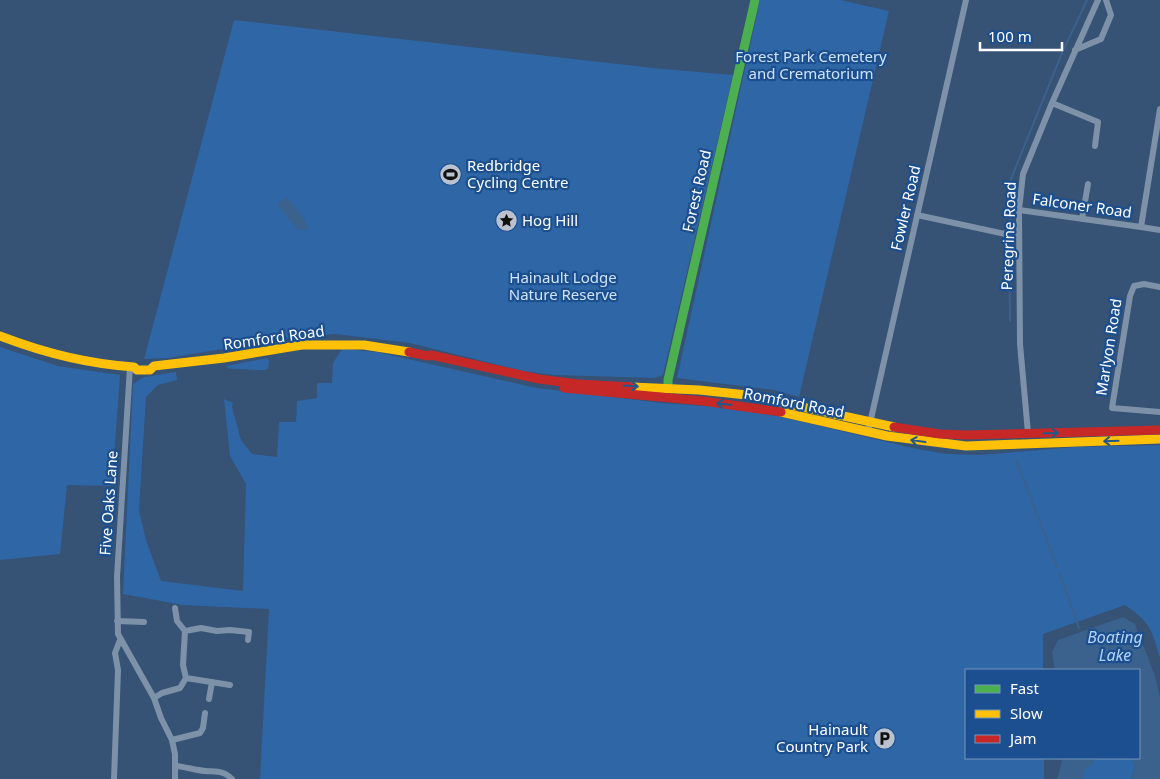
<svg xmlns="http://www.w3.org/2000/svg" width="1160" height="779" font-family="'Noto Sans',sans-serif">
<rect width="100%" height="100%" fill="#365274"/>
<path fill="#2f66a5" d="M760 0H840L889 11 799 397 774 390 677 378Z
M234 20 653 68 733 75 663 375 655 378 555 375 523 371 410 343 335 334 290 338 168 358 144 359Z
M0 347 58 366 120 375 112 486 67 485 60 554 0 560Z
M342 349 377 352 537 388 662 403 718 407 777 416 917 449 947 454 980 455 1075 447 1160 445V658C1151 628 1151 623 1125 605L1043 634V670H966V758H1044V779H260L269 609 182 605 123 594 133 384 144 377 176 372 177 380 158 385 146 397 139 510 146 540 161 581 243 591 246 484 230 456 224 399 233 403 232 407 241 440 252 454 277 457 279 422H296L297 401 317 398V383H332L333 363Z
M267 358 269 361 268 369C261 372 240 368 229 369L226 366Z
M1095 758H1132L1135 767 1131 779H1084L1082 771 1092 764Z"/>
<path fill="#3b618d" d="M287 197 304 219 308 229 298 230 277 204Z
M1123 617 1135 624 1155 676 1160 698V779H1131L1135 767 1132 758H1139V670H1055L1052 652 1058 640Z
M1063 758H1095L1092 764 1083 771 1084 779H1057Z"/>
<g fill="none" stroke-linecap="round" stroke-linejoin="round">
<path stroke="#3b618d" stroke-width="2" d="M1010 232 1011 179 1062 53 1087 0
M1009 241 1010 321
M1016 459 1057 567
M1060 574 1079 628"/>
<path stroke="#7d92a8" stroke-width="6" d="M1075 50 1101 39 1111 15 1106 0
M1052 103 1098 122 1095 146
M1160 109 1141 227 1160 230
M1019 210 1141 227
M917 215 1019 237
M1082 219 1088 184
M1160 287 1144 284 1134 286 1130 296 1112 408 1160 412
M130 367 117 577 118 634 154 698 161 718 172 740 175 754V779
M868 432 966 0
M1028 433 1020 344 1019 210 1023 174 1052 103 1098 0
M117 621 144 622
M185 631 201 628 217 631 230 630 249 632 248 640
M186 678 230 685
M154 698 162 693 180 688 186 678 183 665 185 631 177 621 175 608
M209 699 212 682
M172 740 200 733 203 728 205 713
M176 766C186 767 195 770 205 771 216 772 223 770 232 779
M114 779 118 670 115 653 120 640"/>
<path stroke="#4caf50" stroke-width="9" d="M668 388V380L755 0"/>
<path stroke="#ffc107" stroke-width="9" d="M0 336C44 353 87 364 134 367L137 370H150L154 366 224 358 302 345H364L409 352
M632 387 699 390 747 395 894 427
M781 412 887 436 966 446 1160 439"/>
<path stroke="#c62828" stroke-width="9" d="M409 352 428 356 431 355 539 379 578 384 632 387
M564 388 703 401 781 412
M894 427 940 434 967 435 1160 430"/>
</g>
<defs><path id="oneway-shaft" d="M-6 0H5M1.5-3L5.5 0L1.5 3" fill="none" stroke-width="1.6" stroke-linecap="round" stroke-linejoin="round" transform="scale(1.25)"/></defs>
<g stroke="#205989">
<use href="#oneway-shaft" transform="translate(631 386) rotate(4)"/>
<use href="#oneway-shaft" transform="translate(724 404) rotate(-173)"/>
<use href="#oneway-shaft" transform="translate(1051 433) rotate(-1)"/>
<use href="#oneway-shaft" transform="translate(918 441) rotate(-172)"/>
<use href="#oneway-shaft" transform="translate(1111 441) rotate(178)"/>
</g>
<defs>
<symbol id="stadium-disc" viewBox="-11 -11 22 22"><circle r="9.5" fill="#b9c2ce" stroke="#1b4f8f"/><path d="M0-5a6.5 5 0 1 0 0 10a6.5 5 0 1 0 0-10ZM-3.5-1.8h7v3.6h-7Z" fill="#111"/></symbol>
<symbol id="sight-disc" viewBox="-11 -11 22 22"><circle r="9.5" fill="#b9c2ce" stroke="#1b4f8f"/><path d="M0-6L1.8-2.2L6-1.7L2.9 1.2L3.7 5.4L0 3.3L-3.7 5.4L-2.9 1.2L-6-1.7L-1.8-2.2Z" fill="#111"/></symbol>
<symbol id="parking-disc" viewBox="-11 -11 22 22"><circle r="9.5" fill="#b9c2ce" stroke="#1b4f8f"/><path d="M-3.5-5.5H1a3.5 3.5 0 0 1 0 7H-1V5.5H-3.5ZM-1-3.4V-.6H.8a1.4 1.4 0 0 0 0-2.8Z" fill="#111"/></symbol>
</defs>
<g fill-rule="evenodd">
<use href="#stadium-disc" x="438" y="162" width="25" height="25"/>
<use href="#sight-disc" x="494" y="208" width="25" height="25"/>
<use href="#parking-disc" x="872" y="726" width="25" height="25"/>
</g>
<g text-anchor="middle" stroke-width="4.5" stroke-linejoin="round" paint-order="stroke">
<g font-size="15" fill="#cfe3fa" stroke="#1b4f8f">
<text x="811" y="62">Forest Park Cemetery<tspan x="811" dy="17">and Crematorium</tspan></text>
<text x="563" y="283">Hainault Lodge<tspan x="563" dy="17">Nature Reserve</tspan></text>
</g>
<g font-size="15" fill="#fff" stroke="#1b4f8f" text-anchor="start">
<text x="467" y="171">Redbridge<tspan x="467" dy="17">Cycling Centre</tspan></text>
<text x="522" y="226">Hog Hill</text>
<text x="868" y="735" text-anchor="end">Hainault<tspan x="868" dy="17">Country Park</tspan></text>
</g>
<g font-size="15" fill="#fff" stroke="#1b4f8f">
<text transform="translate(697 191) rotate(-77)" y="5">Forest Road</text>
<text transform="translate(1082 206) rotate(8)" y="5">Falconer Road</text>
<text transform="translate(906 208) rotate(-77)" y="5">Fowler Road</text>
<text transform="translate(1009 236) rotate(-88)" y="5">Peregrine Road</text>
<text transform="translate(274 338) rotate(-8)" y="5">Romford Road</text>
<text transform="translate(1109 347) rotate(-81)" y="5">Marlyon Road</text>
<text transform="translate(794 403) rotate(11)" y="5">Romford Road</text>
<text transform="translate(109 503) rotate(-86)" y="5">Five Oaks Lane</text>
</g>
<g font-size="16" font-style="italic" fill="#b5d3f5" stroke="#1b4f8f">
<text x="1115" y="643">Boating<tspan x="1115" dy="18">Lake</tspan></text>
</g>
</g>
<rect x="965" y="669" width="175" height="90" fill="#1b4f8f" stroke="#7695bc"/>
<rect x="975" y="685" width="25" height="8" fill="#4caf50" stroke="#7695bc"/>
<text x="1010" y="694" font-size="15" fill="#ffffff">Fast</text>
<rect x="975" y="710" width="25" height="8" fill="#ffc107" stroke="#7695bc"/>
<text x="1010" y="719" font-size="15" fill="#ffffff">Slow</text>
<rect x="975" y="735" width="25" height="8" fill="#c62828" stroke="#7695bc"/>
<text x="1010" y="744" font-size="15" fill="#ffffff">Jam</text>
<path d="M980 42v8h82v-8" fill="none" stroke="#ffffff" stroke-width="2.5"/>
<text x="988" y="42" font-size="15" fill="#ffffff" stroke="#1b4f8f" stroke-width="4" paint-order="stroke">100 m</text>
</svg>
